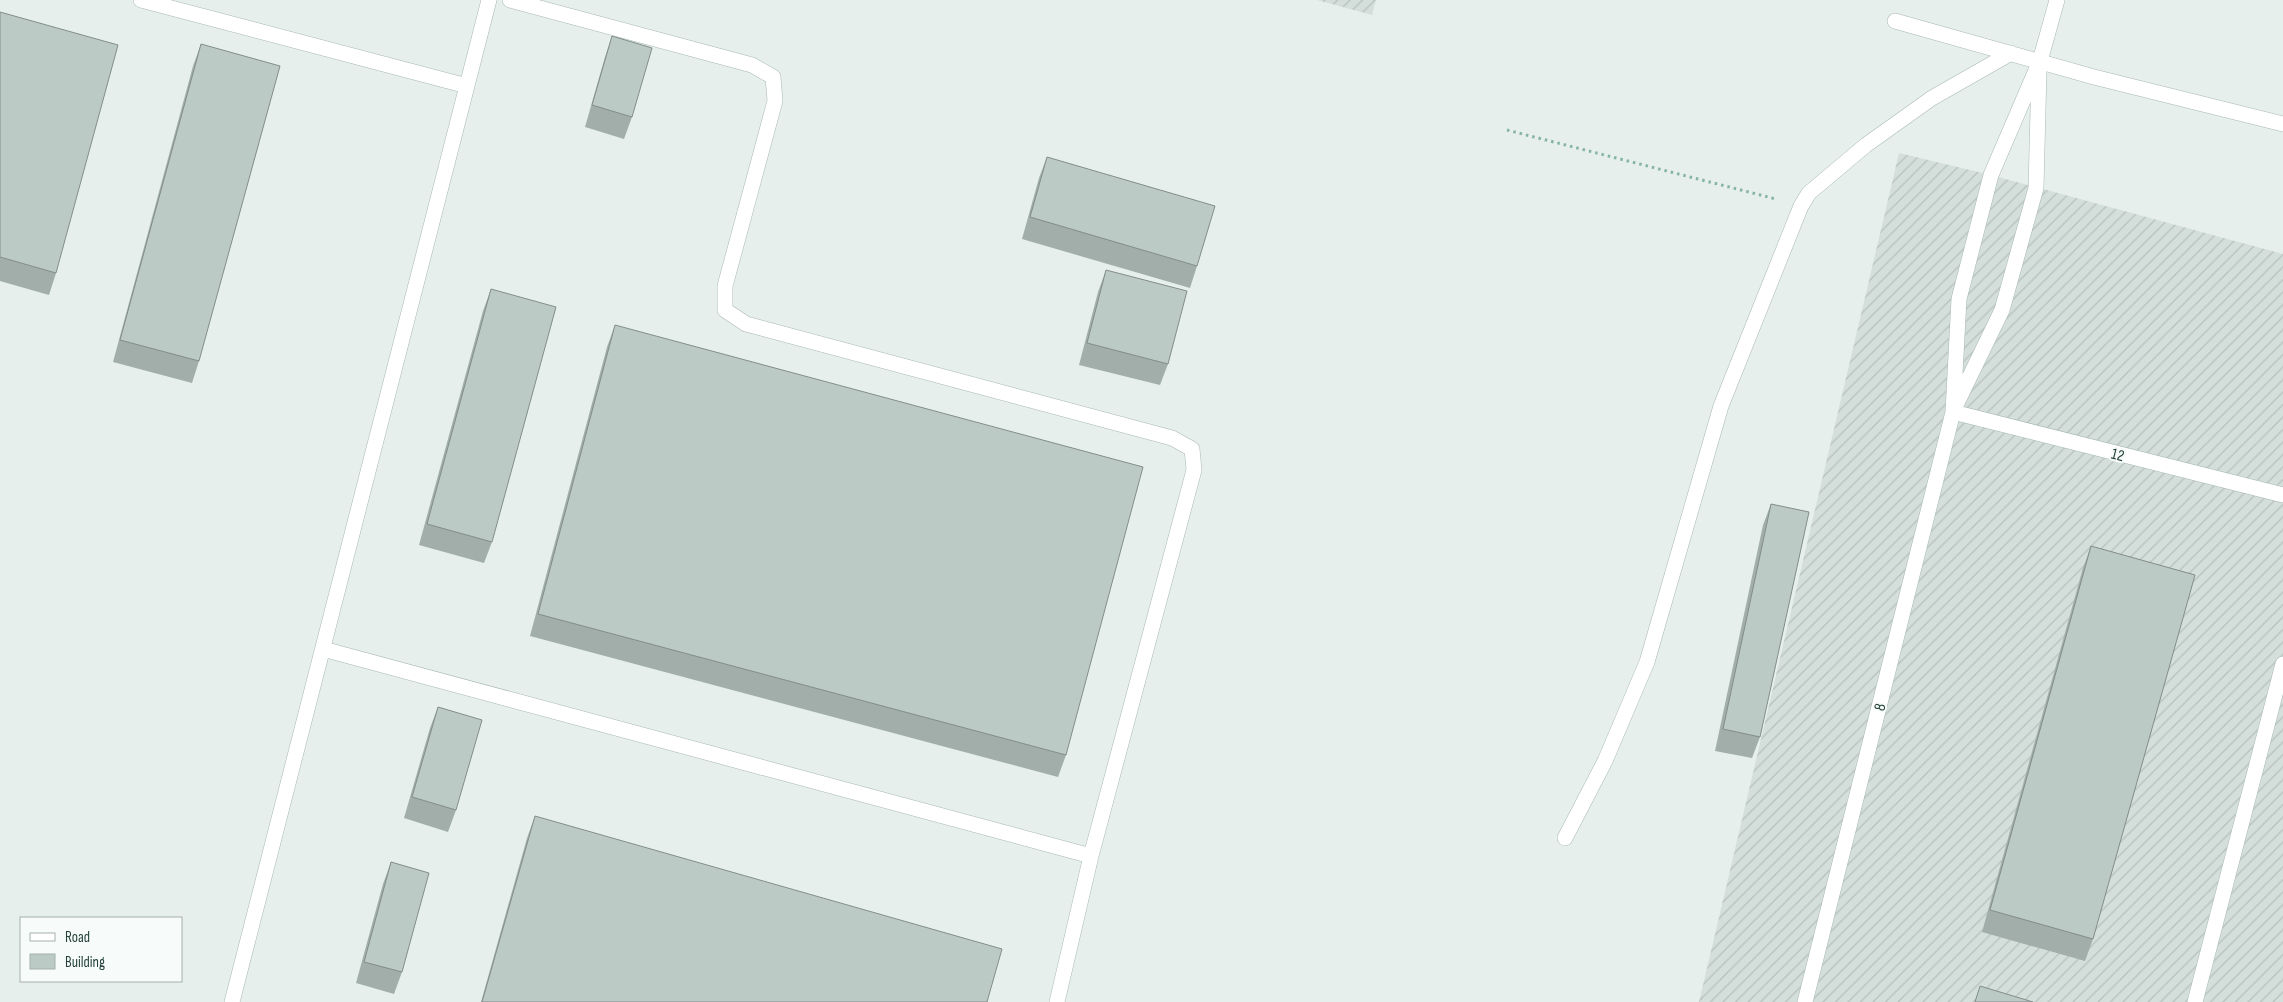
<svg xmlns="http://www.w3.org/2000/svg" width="2283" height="1002" font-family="'Sofia Sans Condensed',sans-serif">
<defs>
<pattern id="industrial-furrows" width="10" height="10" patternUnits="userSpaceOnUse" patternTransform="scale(1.25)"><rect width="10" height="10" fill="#d4dfdb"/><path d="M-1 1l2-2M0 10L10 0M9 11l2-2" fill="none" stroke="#b6c1bd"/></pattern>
</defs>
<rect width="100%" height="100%" fill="#e6efeb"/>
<path fill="url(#industrial-furrows)" d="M1317 0H1376L1372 15Z
M1899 153 1991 175 2283 254V1002H1699Z"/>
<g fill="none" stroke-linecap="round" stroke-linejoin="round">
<defs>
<path id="lane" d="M141 0 467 86
M1895 21 2094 77 2283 124
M323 649 1091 856 1194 470 1192 449 1172 438 746 324 725 310V286L775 101 773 77 752 65 510 0
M1565 838 1605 761 1647 662 1721 406 1801 206 1809 193 1866 145 1932 98 2011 53
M232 1002 489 0
M1057 1002 1091 856
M2195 1002 2283 664"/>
<path id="street" d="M1956 405 2002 310 2036 188 2039 70
M1953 412 2283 495
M1805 1002 1953 412 1959 299 1991 175 2040 61 2057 0"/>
</defs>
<use href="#lane" stroke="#a8b8b3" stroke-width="16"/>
<use href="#street" stroke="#a8b8b3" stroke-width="16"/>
<path stroke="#86b3a7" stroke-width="3" stroke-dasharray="2.5 4" stroke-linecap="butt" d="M1507 130 1776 199"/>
<use href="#lane" stroke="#fff" stroke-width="15"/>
<use href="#street" stroke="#fff" stroke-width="15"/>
</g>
<path fill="#a1aea9" d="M0 12 56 273 49 295 0 281Z
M612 36 632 117 624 139 585 127 605 57Z
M201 44 199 361 192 383 113 362 193 66Z
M1047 157 1197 266 1190 288 1022 239 1039 178Z
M1106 270 1168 364 1160 385 1079 365 1098 292Z
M491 289 492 542 484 563 419 545 483 311Z
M615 325 1066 755 1058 777 530 636 607 347Z
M1771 504 1760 737 1752 758 1715 751 1763 525Z
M2091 546 2093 939 2085 961 1982 932 2083 568Z
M438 707 456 810 448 832 404 818 430 728Z
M535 816 987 1002H481L527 838Z
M391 862 402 972 394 994 356 983 383 884Z"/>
<path fill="#bbcac5" stroke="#838d8a" d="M0 12 118 45 56 273 0 257Z
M612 36 652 48 632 117 592 105Z
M201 44 280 66 199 361 120 340Z
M1047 157 1215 206 1197 266 1030 217Z
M1106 270 1187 291 1168 364 1087 343Z
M491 289 556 307 492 542 427 524Z
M615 325 1143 467 1066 755 538 614Z
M1771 504 1809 512 1760 737 1723 729Z
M2091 546 2195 575 2093 939 1990 910Z
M438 707 482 720 456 810 412 797Z
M535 816 1002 949 987 1002H482Z
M391 862 429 873 402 972 364 962Z
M1980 986 2033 1002H1975Z"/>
<g text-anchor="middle" stroke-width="4" stroke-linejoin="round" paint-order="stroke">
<g font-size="16" fill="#24423b" stroke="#f7fbf9">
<text transform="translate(2118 454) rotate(14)" y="6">12</text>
<text transform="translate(1879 707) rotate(-76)" y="6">8</text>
</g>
</g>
<rect x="20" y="917" width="162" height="65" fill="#f7fbf9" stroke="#a3b1ad"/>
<rect x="30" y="933" width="25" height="8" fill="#ffffff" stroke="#a3b1ad"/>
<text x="65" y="942" font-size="15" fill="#24423b">Road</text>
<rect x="30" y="954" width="25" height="15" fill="#bbcac5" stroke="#a3b1ad"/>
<text x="65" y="967" font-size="15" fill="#24423b">Building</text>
</svg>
